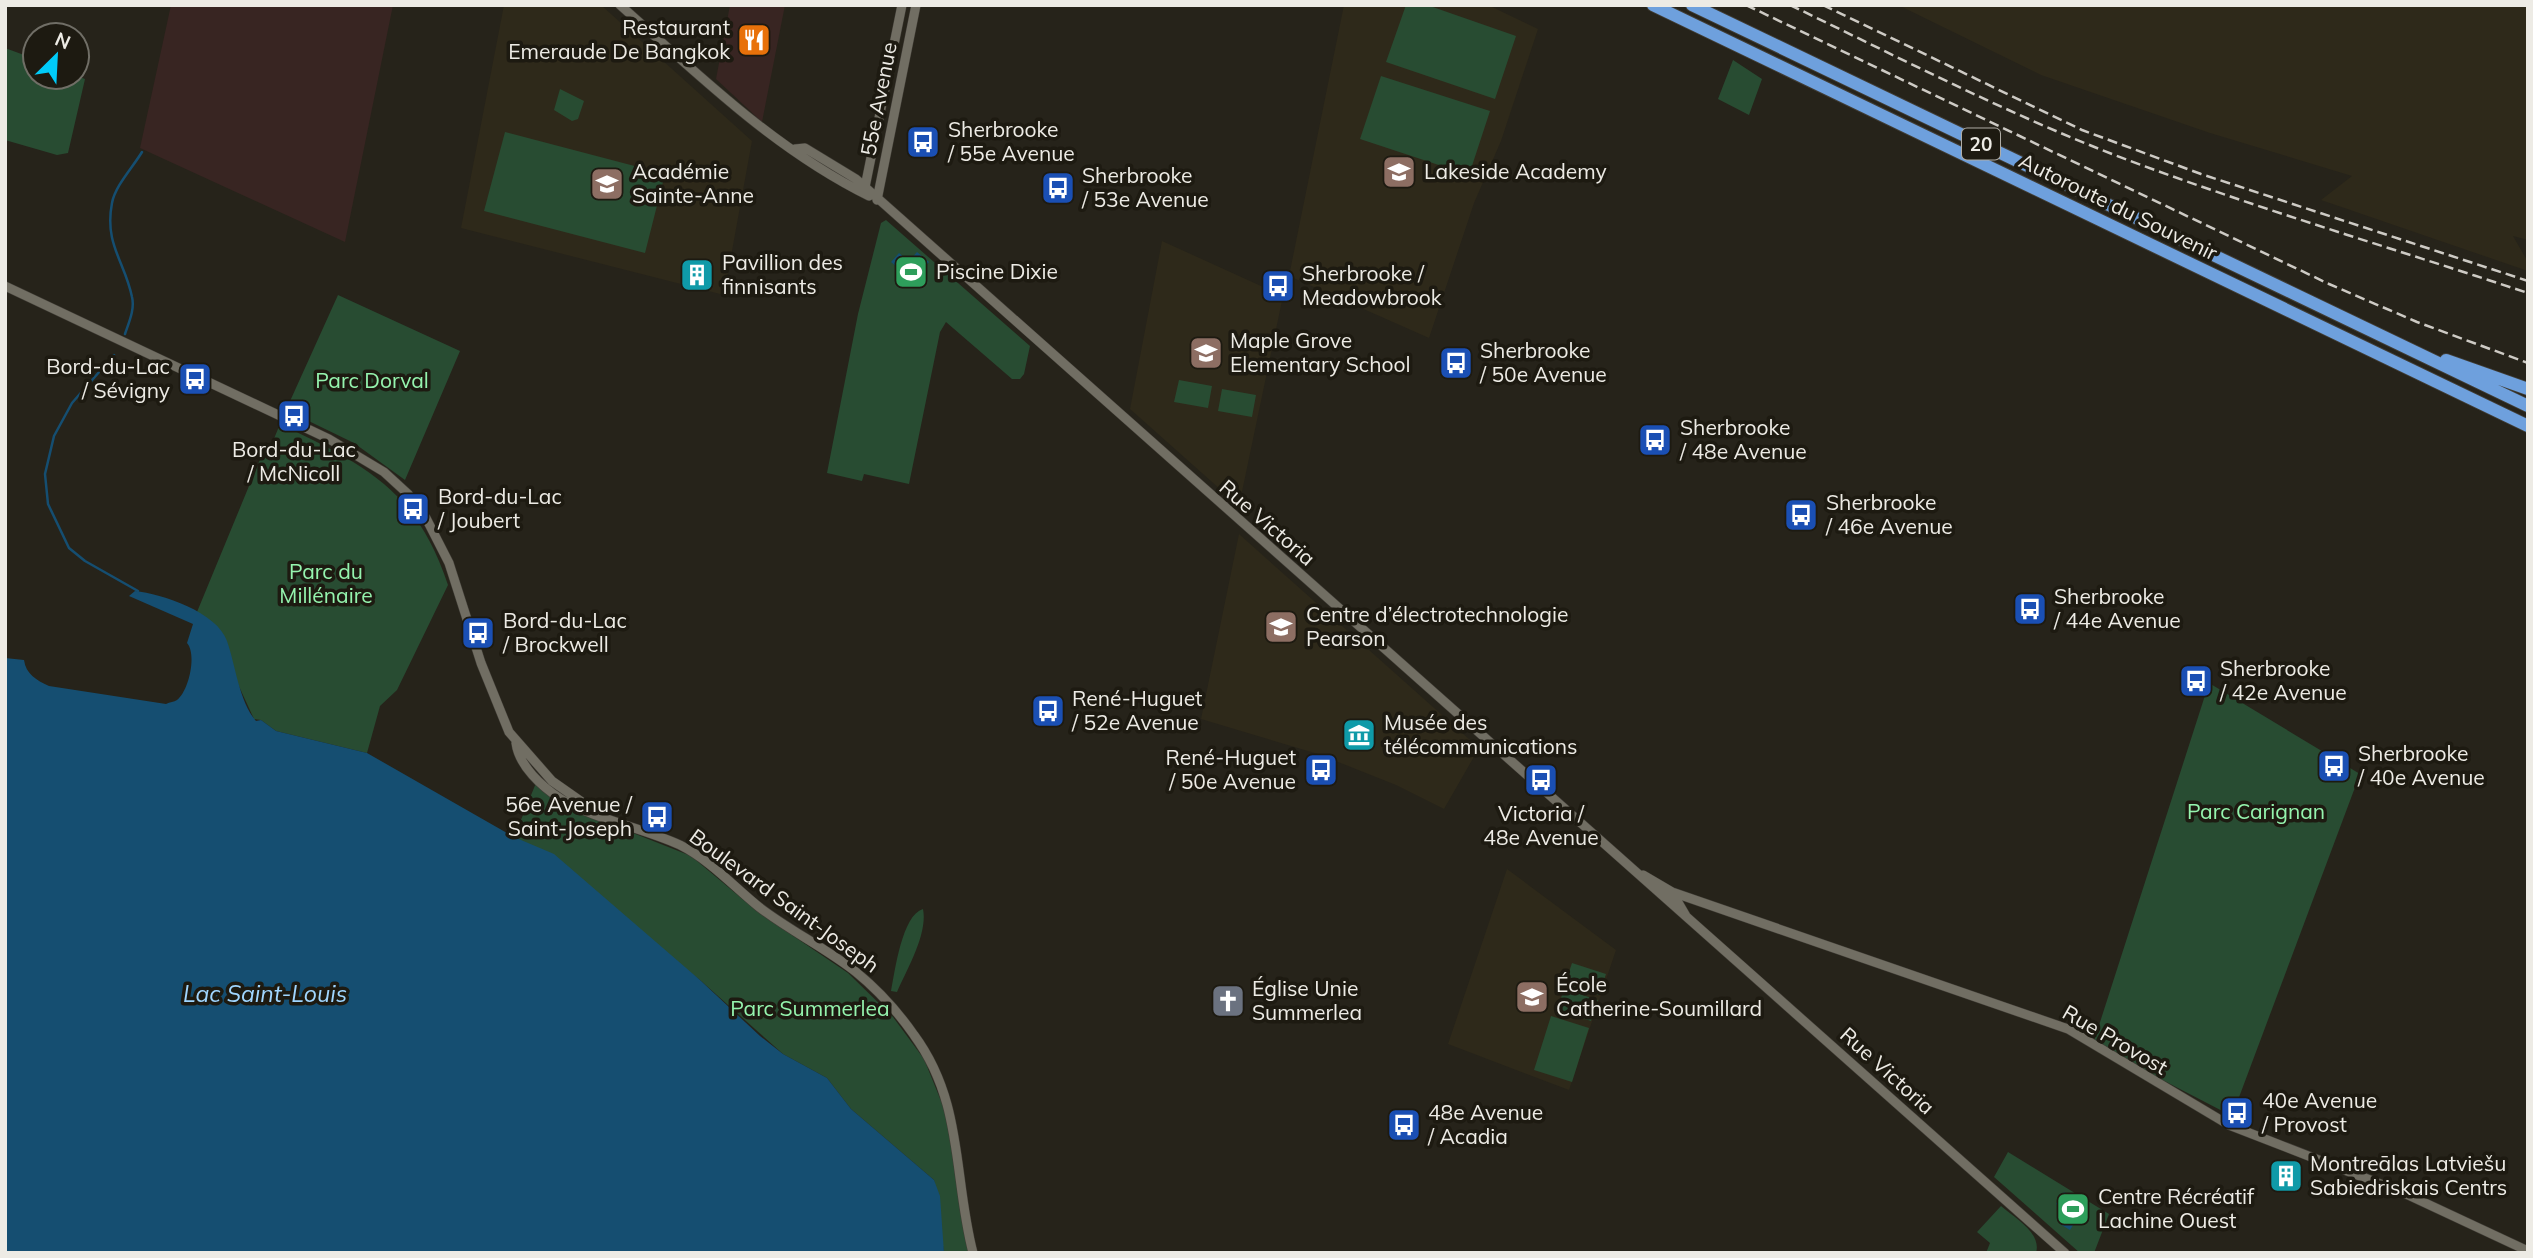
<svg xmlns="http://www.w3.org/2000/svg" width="2533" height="1258" font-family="Mulish,sans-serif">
<rect width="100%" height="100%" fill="#26231a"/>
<path fill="#382522" d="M171 5H393L345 242 140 148Z
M730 5H785L762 122 716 79Z"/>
<path fill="#2e291a" d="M504 5H601L752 141 724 295 461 228Z
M1344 5H1488L1538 29 1501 141 1474 203 1429 338 1289 276Z
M1898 5H2528V240L2513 236 2528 262V271L2321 200 2352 176 2210 133 2041 75Z
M1162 241 1283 296 1239 506 1130 409Z
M1239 534 1479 748 1444 809 1396 785 1318 754 1201 719Z
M1507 869 1616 950 1569 1090 1448 1044Z"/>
<path fill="#284c32" d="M1406 5H1427L1516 36 1495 99 1386 62Z
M5 48 35 59V77L77 76 85 79 68 153 57 155 5 140Z
M1733 60 1762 79 1749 115 1718 99Z
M1381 76 1490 111 1469 175 1360 139Z
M560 89 584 101 578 119 572 121 554 110Z
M505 132 665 174 645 253 484 211Z
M886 220 1030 346 1024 374 1020 379H1012L946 322 940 332 909 484 864 474 862 481 827 473 858 314 881 223Z
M338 295 460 351 405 480 354 443 286 410Z
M1179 380 1212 386 1208 408 1174 402Z
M1222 389 1256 395 1252 417 1218 411Z
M280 424C365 465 416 489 448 585L397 690 380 706 367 753 276 731 261 720 254 719 209 621 197 612 261 457 269 451Z
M2209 683 2360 774 2232 1116 2093 1044Z
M536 783 580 812 691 856 758 912 848 973 893 1017 924 1059 948 1118 968 1253H944L934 1180 851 1109 827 1078 783 1054 700 980 514 837Z
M923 909C928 934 907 969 897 992L891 991C895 971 902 915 923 909Z
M1572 963 1606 974 1599 995 1565 984Z
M1564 989 1598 1000 1591 1021 1557 1010Z
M1551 1016 1589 1028 1572 1082 1534 1070Z
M2008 1152 2109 1214 2094 1253H2080L1994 1177Z
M2001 1206C2015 1218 2042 1233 2036 1253H1986L1990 1243 1977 1232Z"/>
<path fill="#154e71" d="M917 252 929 262 913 281 891 262 899 253 909 261Z
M135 591C162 594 217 612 227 641 236 667 239 701 256 721L261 720 276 731 367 753 514 837 554 854 700 980 760 1036 783 1054 827 1078 851 1109 934 1180 940 1196 944 1253H5V658L24 660C26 674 36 680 49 686L166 704C170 702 174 702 177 700 189 691 197 654 187 643L193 624 129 596Z
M2064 1192 2085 1206 2070 1230 2060 1224 2068 1212 2056 1204Z"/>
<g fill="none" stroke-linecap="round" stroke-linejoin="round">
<path stroke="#154e71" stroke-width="2.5" d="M125 334C129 322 135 309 132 297 125 262 104 244 112 203 115 186 133 167 142 152
M114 355 72 403 54 436 45 474 48 504 69 548 85 561 138 591"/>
<defs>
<path id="secondary" d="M620 5C699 75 774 149 869 196
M795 149 805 148 856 179 2065 1253
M864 192 902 5
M877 200 916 5
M5 286 329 439 384 472 408 494 426 518 449 563 481 663 509 732 552 781 599 814
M516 743C519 766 542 787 561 799 594 819 643 828 680 845 710 860 733 886 759 907 790 931 826 948 856 972 878 990 898 1012 914 1035 964 1103 953 1176 973 1253
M1643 875 1672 892 1686 916
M1672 892 2068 1029 2229 1125 2406 1194 2528 1251"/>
<path id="highway" d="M1653 5 2528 426
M1692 5 2528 406
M2446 360 2528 389"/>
</defs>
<use href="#secondary" stroke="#403d36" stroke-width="10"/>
<use href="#highway" stroke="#403d36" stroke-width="14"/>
<use href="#secondary" stroke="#716e63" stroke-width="9"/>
<use href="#highway" stroke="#6ea0dd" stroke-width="12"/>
<path stroke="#cdcac4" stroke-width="2.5" stroke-dasharray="10 5" stroke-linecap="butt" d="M1746 5 2329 284 2417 322 2528 363
M1790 5C1896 56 2002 111 2112 154 2248 206 2389 247 2528 293
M1823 5 2082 130 2201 174 2528 281"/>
</g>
<defs>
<symbol id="restaurant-square" viewBox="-11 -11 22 22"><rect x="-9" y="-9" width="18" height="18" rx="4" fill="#e8710a" stroke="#1d1a11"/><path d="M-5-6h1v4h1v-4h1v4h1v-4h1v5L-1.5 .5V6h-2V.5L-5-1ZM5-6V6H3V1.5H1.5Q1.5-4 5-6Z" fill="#fff"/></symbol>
<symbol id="bus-square" viewBox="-11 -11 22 22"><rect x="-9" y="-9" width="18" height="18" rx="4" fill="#1a4fb4" stroke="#1d1a11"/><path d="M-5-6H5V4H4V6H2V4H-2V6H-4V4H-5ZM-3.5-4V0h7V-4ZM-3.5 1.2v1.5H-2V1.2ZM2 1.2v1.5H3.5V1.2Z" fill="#fff"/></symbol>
<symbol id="school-square" viewBox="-11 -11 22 22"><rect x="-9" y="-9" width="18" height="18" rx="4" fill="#8d6e63" stroke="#1d1a11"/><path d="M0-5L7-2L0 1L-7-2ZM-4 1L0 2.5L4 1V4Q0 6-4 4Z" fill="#fff"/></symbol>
<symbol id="stadium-square" viewBox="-11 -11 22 22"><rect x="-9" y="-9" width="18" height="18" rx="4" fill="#2e9e5b" stroke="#1d1a11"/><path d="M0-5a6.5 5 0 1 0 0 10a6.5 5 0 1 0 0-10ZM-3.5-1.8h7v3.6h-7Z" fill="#fff"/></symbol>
<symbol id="building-square" viewBox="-11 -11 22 22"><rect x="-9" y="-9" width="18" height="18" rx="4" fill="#0f9aa8" stroke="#1d1a11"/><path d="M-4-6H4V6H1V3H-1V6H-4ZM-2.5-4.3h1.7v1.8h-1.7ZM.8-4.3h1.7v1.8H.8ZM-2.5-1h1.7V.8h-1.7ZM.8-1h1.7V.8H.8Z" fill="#fff"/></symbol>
<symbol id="museum-square" viewBox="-11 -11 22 22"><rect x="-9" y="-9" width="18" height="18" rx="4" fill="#0f9aa8" stroke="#1d1a11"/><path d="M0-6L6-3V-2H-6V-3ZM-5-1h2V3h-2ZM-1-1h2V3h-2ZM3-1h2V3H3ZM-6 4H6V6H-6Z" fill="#fff"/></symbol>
<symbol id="church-square" viewBox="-11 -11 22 22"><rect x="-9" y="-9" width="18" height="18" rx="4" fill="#6b7280" stroke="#1d1a11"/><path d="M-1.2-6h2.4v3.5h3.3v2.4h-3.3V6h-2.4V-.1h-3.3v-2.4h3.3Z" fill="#fff"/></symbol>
</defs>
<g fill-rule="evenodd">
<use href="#restaurant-square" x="735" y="21" width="38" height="38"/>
<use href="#bus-square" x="904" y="123" width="38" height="38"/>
<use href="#school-square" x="1380" y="153" width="38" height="38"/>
<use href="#school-square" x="588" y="165" width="38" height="38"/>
<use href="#bus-square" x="1039" y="169" width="38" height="38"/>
<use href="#stadium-square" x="892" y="253" width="38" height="38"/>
<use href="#building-square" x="678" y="256" width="38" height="38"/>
<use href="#bus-square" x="1259" y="267" width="38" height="38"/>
<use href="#school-square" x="1187" y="334" width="38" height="38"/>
<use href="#bus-square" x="1437" y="344" width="38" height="38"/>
<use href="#bus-square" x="176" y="360" width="38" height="38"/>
<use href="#bus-square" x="275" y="397" width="38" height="38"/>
<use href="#bus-square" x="1636" y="421" width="38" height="38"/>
<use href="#bus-square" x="394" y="490" width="38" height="38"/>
<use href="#bus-square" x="1782" y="496" width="38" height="38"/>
<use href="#bus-square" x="2011" y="590" width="38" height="38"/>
<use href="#school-square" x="1262" y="608" width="38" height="38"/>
<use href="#bus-square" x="459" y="614" width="38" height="38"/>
<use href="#bus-square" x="2177" y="662" width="38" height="38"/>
<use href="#bus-square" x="1029" y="692" width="38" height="38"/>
<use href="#museum-square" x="1340" y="716" width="38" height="38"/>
<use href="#bus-square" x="2315" y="747" width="38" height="38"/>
<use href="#bus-square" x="1302" y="751" width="38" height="38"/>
<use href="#bus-square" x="1522" y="761" width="38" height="38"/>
<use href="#bus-square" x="638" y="798" width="38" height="38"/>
<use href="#school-square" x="1513" y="978" width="38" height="38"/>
<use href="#church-square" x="1209" y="982" width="38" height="38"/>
<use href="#bus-square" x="2218" y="1094" width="38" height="38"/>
<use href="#bus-square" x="1385" y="1106" width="38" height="38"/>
<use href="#building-square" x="2267" y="1157" width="38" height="38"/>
<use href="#stadium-square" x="2054" y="1190" width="38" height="38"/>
</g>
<g text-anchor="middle" stroke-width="7" stroke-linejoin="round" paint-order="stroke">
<rect fill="#1d1a11" stroke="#afaca5" stroke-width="2" x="1962" y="128.5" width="38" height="31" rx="5"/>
<g font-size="19" font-weight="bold" fill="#edebe5">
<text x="1981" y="151">20</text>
</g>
<g font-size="21" fill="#edebe5" stroke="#1d1a11" text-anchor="start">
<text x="730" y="35" text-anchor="end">Restaurant<tspan x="730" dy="24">Emeraude De Bangkok</tspan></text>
<text x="948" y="137">Sherbrooke<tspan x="948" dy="24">/ 55e Avenue</tspan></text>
<text x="632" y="179">Académie<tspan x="632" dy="24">Sainte-Anne</tspan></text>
<text x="1424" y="179">Lakeside Academy</text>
<text x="1082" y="183">Sherbrooke<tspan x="1082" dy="24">/ 53e Avenue</tspan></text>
<text x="722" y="270">Pavillion des<tspan x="722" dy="24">finnisants</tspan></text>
<text x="936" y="279">Piscine Dixie</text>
<text x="1302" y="281">Sherbrooke /<tspan x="1302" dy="24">Meadowbrook</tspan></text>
<text x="1230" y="348">Maple Grove<tspan x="1230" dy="24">Elementary School</tspan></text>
<text x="1480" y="358">Sherbrooke<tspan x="1480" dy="24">/ 50e Avenue</tspan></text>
<text x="170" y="374" text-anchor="end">Bord-du-Lac<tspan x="170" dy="24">/ Sévigny</tspan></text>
<text x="1680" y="435">Sherbrooke<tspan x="1680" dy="24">/ 48e Avenue</tspan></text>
<text x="294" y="457" text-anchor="middle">Bord-du-Lac<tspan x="294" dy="24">/ McNicoll</tspan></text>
<text x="438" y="504">Bord-du-Lac<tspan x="438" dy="24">/ Joubert</tspan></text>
<text x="1826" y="510">Sherbrooke<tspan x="1826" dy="24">/ 46e Avenue</tspan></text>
<text x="2054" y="604">Sherbrooke<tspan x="2054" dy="24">/ 44e Avenue</tspan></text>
<text x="1306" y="622">Centre d’électrotechnologie<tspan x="1306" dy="24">Pearson</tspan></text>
<text x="503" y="628">Bord-du-Lac<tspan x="503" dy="24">/ Brockwell</tspan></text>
<text x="2220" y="676">Sherbrooke<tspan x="2220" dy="24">/ 42e Avenue</tspan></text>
<text x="1072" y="706">René-Huguet<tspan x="1072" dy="24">/ 52e Avenue</tspan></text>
<text x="1384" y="730">Musée des<tspan x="1384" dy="24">télécommunications</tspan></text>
<text x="2358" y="761">Sherbrooke<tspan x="2358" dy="24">/ 40e Avenue</tspan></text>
<text x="1296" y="765" text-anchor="end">René-Huguet<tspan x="1296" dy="24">/ 50e Avenue</tspan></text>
<text x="632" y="812" text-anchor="end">56e Avenue /<tspan x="632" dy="24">Saint-Joseph</tspan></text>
<text x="1541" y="821" text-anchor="middle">Victoria /<tspan x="1541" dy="24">48e Avenue</tspan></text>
<text x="1556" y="992">École<tspan x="1556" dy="24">Catherine-Soumillard</tspan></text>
<text x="1252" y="996">Église Unie<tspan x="1252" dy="24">Summerlea</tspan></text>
<text x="2262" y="1108">40e Avenue<tspan x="2262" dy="24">/ Provost</tspan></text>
<text x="1428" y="1120">48e Avenue<tspan x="1428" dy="24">/ Acadia</tspan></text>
<text x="2310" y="1171">Montreālas Latviešu<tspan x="2310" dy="24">Sabiedriskais Centrs</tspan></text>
<text x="2098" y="1204">Centre Récréatif<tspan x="2098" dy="24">Lachine Ouest</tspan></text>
</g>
<g font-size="21" fill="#edebe5" stroke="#1d1a11">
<text transform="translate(879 99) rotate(-79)" y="7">55e Avenue</text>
<text transform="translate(2118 207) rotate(26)" y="7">Autoroute du Souvenir</text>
<text transform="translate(1267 523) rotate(41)" y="7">Rue Victoria</text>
<text transform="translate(784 901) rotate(36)" y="7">Boulevard Saint-Joseph</text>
<text transform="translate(2115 1040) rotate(30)" y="7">Rue Provost</text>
<text transform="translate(1887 1071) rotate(42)" y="7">Rue Victoria</text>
</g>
<g font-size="21" fill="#95f4ae" stroke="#1d1a11">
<text x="372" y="388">Parc Dorval</text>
<text x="326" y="579">Parc du<tspan x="326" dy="24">Millénaire</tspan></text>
<text x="2256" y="819">Parc Carignan</text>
<text x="810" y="1016">Parc Summerlea</text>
</g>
<g font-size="23" font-style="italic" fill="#a0d6ff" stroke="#1d1a11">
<text x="265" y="1002">Lac Saint-Louis</text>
</g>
</g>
<rect width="2533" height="1258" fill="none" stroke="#edebe5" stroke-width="14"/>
<g transform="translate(56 56) rotate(24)"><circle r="33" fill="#1d1a11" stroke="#706e66" stroke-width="2"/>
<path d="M0-5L12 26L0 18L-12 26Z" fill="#00cbf9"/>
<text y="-10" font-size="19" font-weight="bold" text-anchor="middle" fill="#edebe5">N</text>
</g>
</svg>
